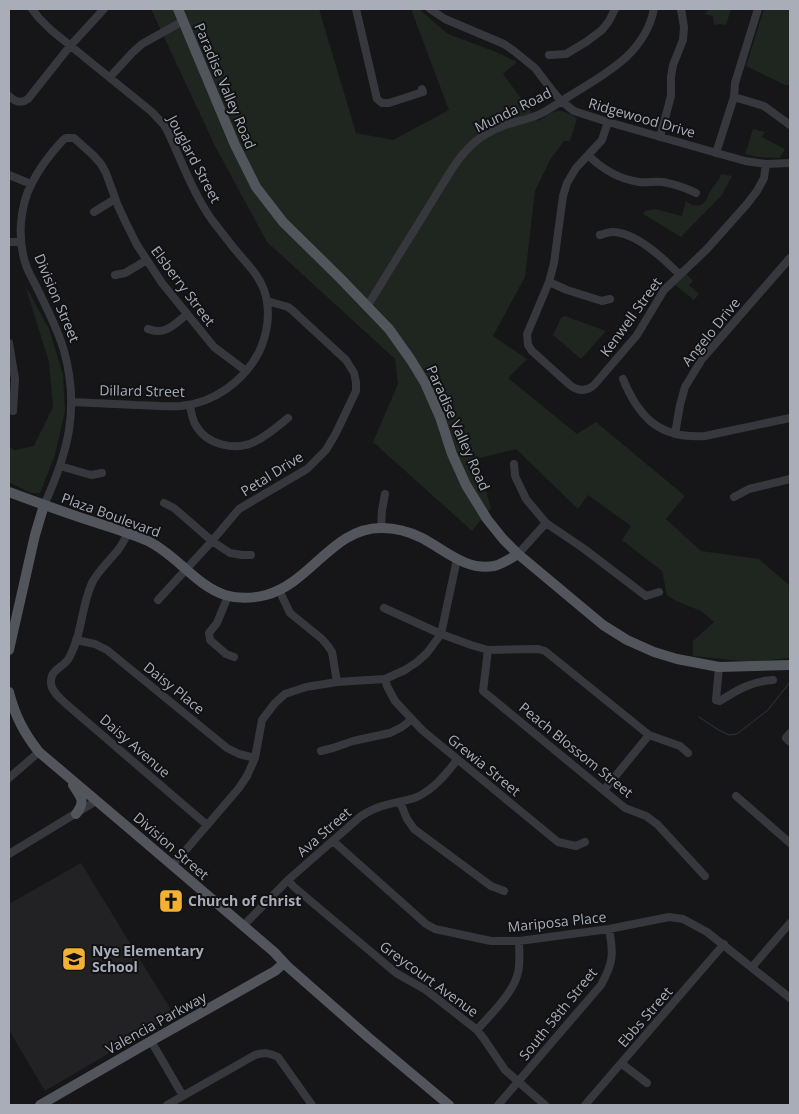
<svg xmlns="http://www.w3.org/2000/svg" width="799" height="1114" font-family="'Open Sans',sans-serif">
<rect width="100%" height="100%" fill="#161618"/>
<path fill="#222225" d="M81 863 174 1015 45 1091 9 1030V904Z"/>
<path fill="#1e261f" d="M151 9H319L356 133 393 140 449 110 411 9H419L448 34 496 52 517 62 503 74 538 121C557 110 557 107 577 118L570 141H564L550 160 535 191 525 277 493 336 527 359 508 378 577 434 596 422 685 496 666 519 701 551 759 559 790 586V658L751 662 693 656V641L714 622 701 611 676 601 667 595 662 571 622 540 631 526 588 495 578 509 516 449 476 459 491 508 472 531 373 442 398 384 395 359 267 242 215 146Z
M710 9H731L726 25 720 24 714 25 713 16 704 14Z
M764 9H790V85H785L746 66Z
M753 129 765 132 762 137 785 149 780 158 758 157 745 154Z
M721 174 732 176 722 195 681 237 643 214 645 211 655 209 682 216 686 201C693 207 702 208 707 199 709 194 707 196 710 192 714 185 719 181 721 174Z
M686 274 693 281 689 285 699 294 694 300 675 285Z
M25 285 49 329 63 375 65 411 55 455 40 493H31L9 482V447L15 450 34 446 53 407 49 362Z
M565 316 606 331 581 359 553 335 561 318Z"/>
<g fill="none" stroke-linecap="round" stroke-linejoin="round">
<path stroke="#2c353c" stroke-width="1" d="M699 717 717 729 729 735 737 734 768 710 790 682"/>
<path stroke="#37383d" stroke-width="8" d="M32 9 39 18 51 30 152 112 164 125 168 132C182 162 193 193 212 220 219 229 226 238 233 247 244 261 258 273 264 290 271 310 268 333 259 352 244 381 214 403 181 406 166 407 151 405 136 405 115 404 93 403 72 402
M356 9 377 99 382 103H389L423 92 422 89
M430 9 445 19 504 44 514 51 535 68 551 89 561 101 574 111 608 122 745 161 766 164 790 163
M549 55 566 54 586 42 602 30 609 21 615 9
M110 77 132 53 142 44 183 21
M9 96C15 102 21 104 28 99L70 46 104 9
M734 97 764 106 790 125
M608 122 602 140 576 168 567 183 563 196 554 263 549 282 527 334 528 345 532 351 571 386C580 392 588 391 595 384L637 335 664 290 707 249 747 204 757 191 764 178 766 164
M660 137 671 96V77L673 65 683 40 684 27 681 9
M716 153 734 97 735 83 758 9
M588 155C602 169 619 179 639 182 647 183 655 181 663 182 674 184 686 188 696 193
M9 175 31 184
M94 212 115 199
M600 235C604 234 608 232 612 232 636 232 664 259 680 275
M9 242H21
M115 275 125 273 147 260
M549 282 567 290 602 301 610 299
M368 305 452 169C466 148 479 135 503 126 515 121 528 120 540 114 552 108 564 99 576 92 610 71 645 52 654 9
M148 329C165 336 175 324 187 314
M9 343 15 379 13 411
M623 379C639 418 660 439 705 436L790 418
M190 405C191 411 192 418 195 424 206 445 236 452 256 441 268 435 278 426 288 418
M675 434 680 405 685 387 702 359 790 258
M514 464 515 476 526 499 546 523 583 548 646 596 659 592
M60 466 91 475 102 473
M734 497 749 489 790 479
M164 503 174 508 212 541 230 553 242 555H251
M44 505C68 453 80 408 64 351 58 329 47 309 37 288 34 282 30 275 27 268 17 242 19 207 32 183 40 167 51 153 63 140L66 138H74L93 155 101 164 106 173 118 206 126 223 137 245 162 283 214 347 246 371
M381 528 382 510 385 494
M128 533C125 539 122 545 118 550 110 560 97 572 92 583 81 607 82 635 69 658 64 667 51 669 51 681 50 690 59 697 65 703L207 825
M518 554 546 523
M279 590 290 613 322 639 328 646 332 652 337 682
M228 596 217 623 209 633 210 640 226 654 234 657
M158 600 212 541 239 509 307 469 326 450 336 433 356 391V382L354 373 346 360 292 310 288 307 267 301
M384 608 441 634 471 645 488 650 538 649 545 651 649 735 680 746 688 753
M76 640 95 644 107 650 227 748 239 754 255 758
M488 650 483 691 625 808 646 816 657 824 705 876
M719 667 716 700 720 701C737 690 752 681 773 680
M385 679 387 686 395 701 422 730 558 842 576 846 585 842
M790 733 786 738 790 742
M321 751 333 748 353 741 390 733 402 727 412 719
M9 778 39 752
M604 790 649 735
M736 796 790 843
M400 802 407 819 414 829 491 886 504 891
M333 841 426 924 435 929 491 941H519L609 929 669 917 683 919 707 932 790 998
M9 854 96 801
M173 865 239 788 247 776 255 758 262 720 275 703 285 694 306 687 337 682 385 679 405 670 417 662 427 653 441 634 457 559
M288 880 294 887 396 973 426 990 477 1030 484 1039 505 1070 545 1105
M243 926 288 880 361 816C369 811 377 807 386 805 396 802 407 801 417 797 434 789 446 774 457 760
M752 967 790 923
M477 1030C489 1016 512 994 517 976 521 965 519 953 519 941
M151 1041 183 1096
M622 1064 647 1083
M167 1105 255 1055C264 1052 270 1053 278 1057L312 1105
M498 1105 601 985C613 963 614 955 609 929
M585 1105 724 944"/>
<path stroke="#53555c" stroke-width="10" d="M178 9 235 145 256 187 283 222 340 278 389 329 411 360 425 383 440 417 452 454 466 485 487 519 503 539 518 554 603 625 627 640 654 652 677 659 719 667 790 665
M9 492C36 502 63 512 91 521 110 527 130 533 148 541 177 555 195 585 225 595 238 599 254 598 266 595 311 583 333 527 382 528 395 528 410 532 422 538 445 550 466 571 494 566 503 564 511 558 518 554
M9 650 35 535 44 505
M9 692C15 716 24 733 39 752L131 830 274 952 287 966 369 1038 449 1105
M73 785C81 797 86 801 76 814
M40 1105 151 1041 275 971 284 963"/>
</g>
<defs>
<symbol id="church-square" viewBox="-11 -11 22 22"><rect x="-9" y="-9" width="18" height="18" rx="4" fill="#f2b134" stroke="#111113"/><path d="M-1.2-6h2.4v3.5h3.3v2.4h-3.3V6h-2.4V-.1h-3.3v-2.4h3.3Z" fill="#111"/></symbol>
<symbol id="school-square" viewBox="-11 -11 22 22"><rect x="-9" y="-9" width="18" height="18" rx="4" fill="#f2b134" stroke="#111113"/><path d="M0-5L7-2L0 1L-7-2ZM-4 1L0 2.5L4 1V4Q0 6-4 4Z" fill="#111"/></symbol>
</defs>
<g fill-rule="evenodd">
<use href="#church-square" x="157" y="887" width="28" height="28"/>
<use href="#school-square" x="60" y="945" width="28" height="28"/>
</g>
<g text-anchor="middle" stroke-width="4" stroke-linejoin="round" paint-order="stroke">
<g font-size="14" fill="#a8adb8" stroke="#111113">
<text transform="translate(225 86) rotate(67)" y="5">Paradise Valley Road</text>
<text transform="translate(513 110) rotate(-26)" y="5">Munda Road</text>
<text transform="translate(642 118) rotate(16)" y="5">Ridgewood Drive</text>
<text transform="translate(194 159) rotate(62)" y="5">Jouglard Street</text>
<text transform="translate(183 286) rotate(53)" y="5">Elsberry Street</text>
<text transform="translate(57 298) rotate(67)" y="5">Division Street</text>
<text transform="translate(631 317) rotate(-54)" y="5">Kenwell Street</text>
<text transform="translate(711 332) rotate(-51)" y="5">Angelo Drive</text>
<text transform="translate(142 391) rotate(1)" y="5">Dillard Street</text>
<text transform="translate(458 428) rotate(66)" y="5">Paradise Valley Road</text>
<text transform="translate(272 474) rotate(-32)" y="5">Petal Drive</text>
<text transform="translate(111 515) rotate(20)" y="5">Plaza Boulevard</text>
<text transform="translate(174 688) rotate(39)" y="5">Daisy Place</text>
<text transform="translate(135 746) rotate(41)" y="5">Daisy Avenue</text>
<text transform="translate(576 750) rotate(39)" y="5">Peach Blossom Street</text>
<text transform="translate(484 765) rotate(39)" y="5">Grewia Street</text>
<text transform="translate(324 832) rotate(-41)" y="5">Ava Street</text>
<text transform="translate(171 846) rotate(41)" y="5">Division Street</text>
<text transform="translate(557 922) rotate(-6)" y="5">Mariposa Place</text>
<text transform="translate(429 979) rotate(36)" y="5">Greycourt Avenue</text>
<text transform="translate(558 1014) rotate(-51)" y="5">South 58th Street</text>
<text transform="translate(645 1017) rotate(-49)" y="5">Ebbs Street</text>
<text transform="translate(156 1023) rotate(-29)" y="5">Valencia Parkway</text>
</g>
<g font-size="14" font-weight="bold" fill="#a8adb8" stroke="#111113" text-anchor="start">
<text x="188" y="906">Church of Christ</text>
<text x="92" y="956">Nye Elementary<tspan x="92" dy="16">School</tspan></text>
</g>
</g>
<rect width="799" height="1114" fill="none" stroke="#a8adb8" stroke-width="20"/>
</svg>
